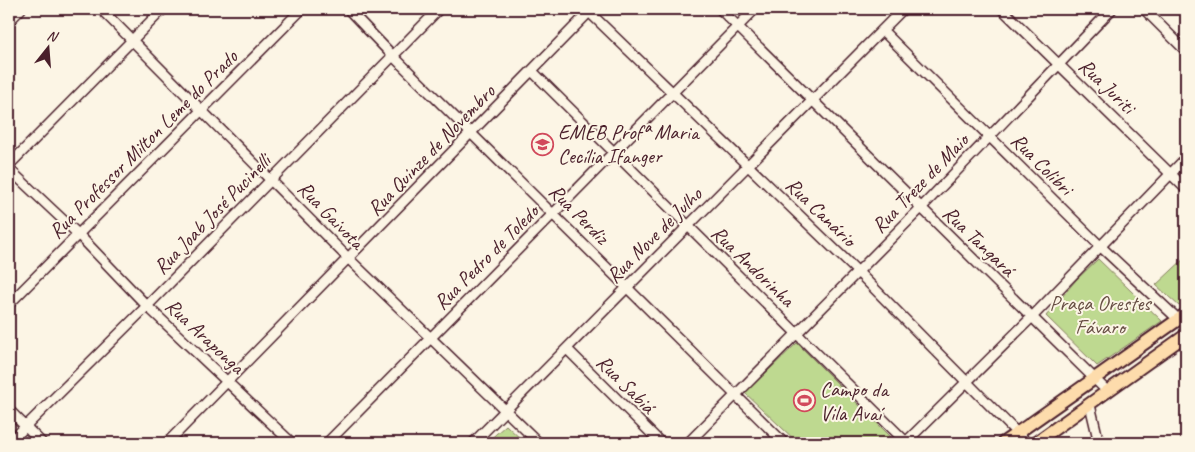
<svg xmlns="http://www.w3.org/2000/svg" width="1195" height="452" font-family="Caveat,sans-serif">
<rect width="100%" height="100%" fill="#fcf5e5"/>
<filter id="ink" filterUnits="userSpaceOnUse"><feTurbulence type="fractalNoise" baseFrequency=".02" numOctaves="2"/><feDisplacementMap in="SourceGraphic" scale="10" xChannelSelector="R" yChannelSelector="G"/><feConvolveMatrix kernelMatrix="1 2 1 2 8 2 1 2 1" color-interpolation-filters="sRGB"/></filter>
<g filter="url(#ink)">
<path fill="#bed990" stroke="#847c5e" d="M1186 257V301L1179 306 1156 285Z
M1098 259 1162 321 1097 366 1046 316 1076 280Z
M797 343 896 442 895 443H798L745 393Z
M506 425 525 443H486Z"/>
<g fill="none" stroke-linecap="round" stroke-linejoin="round">
<defs>
<path id="minor" d="M101 9 349 259 539 443
M348 9 393 56 784 443
M586 9 858 272 1027 443
M720 9 1108 392
M1002 9 1186 189
M1144 9 1186 51
M9 21 21 9
M882 30 1100 246 1179 320
M533 72 906 442
M9 165 163 9
M9 169 78 234 147 306 292 443
M9 304 302 9
M567 349 661 443
M1090 405 1099 443
M9 410 42 443
M9 443 147 306 439 9
M167 443 592 9
M327 443 755 9
M473 443 903 9
M688 443 921 208 1112 9
M905 443 1032 317 1186 158"/>
<path id="major" d="M1003 443 1186 314
M1035 443 1186 335"/>
</defs>
<use href="#minor" stroke="#4a1f2b" stroke-width="12"/>
<use href="#major" stroke="#4a1f2b" stroke-width="15"/>
<use href="#minor" stroke="#fcf5e5" stroke-width="9"/>
<use href="#major" stroke="#fddcac" stroke-width="11"/>
</g>
</g>
<defs>
<symbol id="school-ring" viewBox="-11 -11 22 22"><circle r="9.5" fill="#fcf5e5" stroke="#d1495b" stroke-width="1.5"/><path d="M0-5L7-2L0 1L-7-2ZM-4 1L0 2.5L4 1V4Q0 6-4 4Z" fill="#d1495b"/></symbol>
<symbol id="stadium-ring" viewBox="-11 -11 22 22"><circle r="9.5" fill="#fcf5e5" stroke="#d1495b" stroke-width="1.5"/><path d="M0-5a6.5 5 0 1 0 0 10a6.5 5 0 1 0 0-10ZM-3.5-1.8h7v3.6h-7Z" fill="#d1495b"/></symbol>
</defs>
<g fill-rule="evenodd">
<use href="#school-ring" x="530" y="132" width="25" height="25"/>
<use href="#stadium-ring" x="792" y="388" width="25" height="25"/>
</g>
<g text-anchor="middle" stroke-width="4" stroke-linejoin="round" paint-order="stroke">
<g font-size="21" fill="#4a1f2b" stroke="#fcf5e5">
<text transform="translate(1107 86) rotate(44)" y="7">Rua Juriti</text>
<text transform="translate(143 144) rotate(-45)" y="7">Rua Professor Milton Leme do Prado</text>
<text transform="translate(431 150) rotate(-46)" y="7">Rua Quinze de Novembro</text>
<text transform="translate(1042 164) rotate(45)" y="7">Rua Colibri</text>
<text transform="translate(920 183) rotate(-46)" y="7">Rua Treze de Maio</text>
<text transform="translate(821 212) rotate(44)" y="7">Rua Canário</text>
<text transform="translate(212 214) rotate(-46)" y="7">Rua Joab José Pucinelli</text>
<text transform="translate(579 214) rotate(45)" y="7">Rua Perdiz</text>
<text transform="translate(331 215) rotate(46)" y="7">Rua Gaivota</text>
<text transform="translate(654 235) rotate(-45)" y="7">Rua Nove de Julho</text>
<text transform="translate(979 241) rotate(44)" y="7">Rua Tangará</text>
<text transform="translate(486 257) rotate(-45)" y="7">Rua Pedro de Toledo</text>
<text transform="translate(753 266) rotate(44)" y="7">Rua Andorinha</text>
<text transform="translate(205 336) rotate(43)" y="7">Rua Araponga</text>
<text transform="translate(626 384) rotate(45)" y="7">Rua Sabiá</text>
</g>
<g font-size="21" fill="#4a1f2b" stroke="#fcf5e5" text-anchor="start">
<text x="558" y="139">EMEB Profª Maria<tspan x="558" dy="24">Cecília Ifanger</tspan></text>
<text x="820" y="396">Campo da<tspan x="820" dy="24">Vila Avaí</tspan></text>
</g>
<g font-size="21" fill="#674e44" stroke="#fcf5e5">
<text x="1100" y="310">Praça Orestes<tspan x="1100" dy="24">Fávaro</tspan></text>
</g>
</g>
<rect width="1195" height="452" fill="none" stroke="#fcf5e5" stroke-width="30"/>
<rect x="15" y="15" width="1165" height="422" fill="none" stroke="#4a1f2b" stroke-width="2" filter="url(#ink)"/>
<g transform="translate(48 48) rotate(17)" stroke="#fcf5e5" stroke-width="4" paint-order="stroke">
<path d="M0-4L9 19L0 12L-9 19Z" fill="#4a1f2b"/>
<text y="-8" font-size="14" font-weight="bold" text-anchor="middle" fill="#4a1f2b">N</text>
</g>
</svg>
